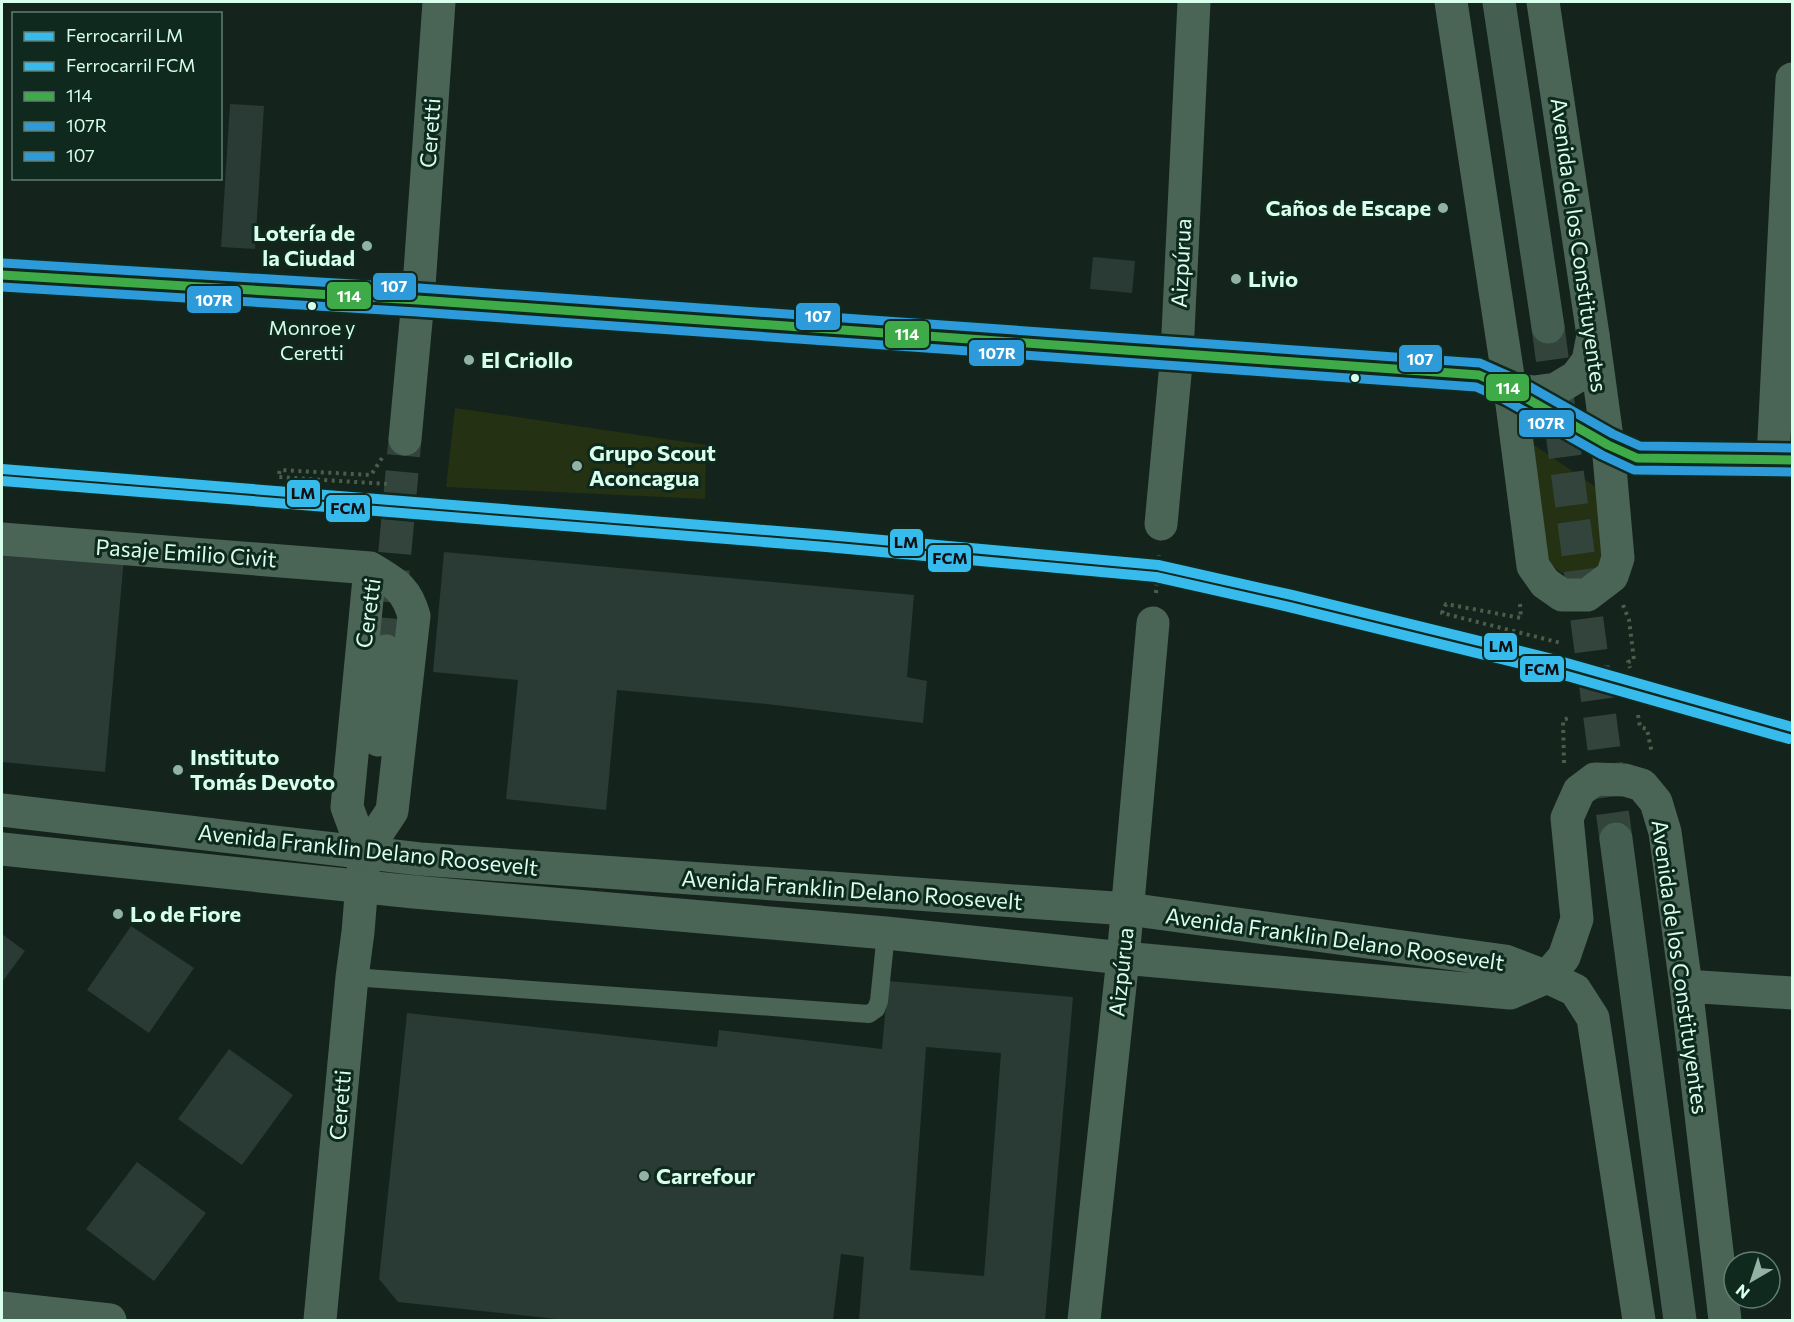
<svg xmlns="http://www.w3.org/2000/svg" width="1794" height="1322" font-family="Commissioner,sans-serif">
<rect width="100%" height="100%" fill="#15231d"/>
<path fill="#253113" d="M455 408 706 445 705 499 446 487Z
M1531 443 1596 487 1605 558C1584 585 1573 585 1548 561Z"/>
<path fill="#2a3a34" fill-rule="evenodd" d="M230 104 264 106 255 249 221 247Z
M1093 257 1135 261 1132 293 1090 289Z
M2 547 124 558 105 772 2 762Z
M444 552 914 595 907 677 927 681 923 723 767 704 617 690 606 810 506 799 518 680 433 672Z
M131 926 194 968 149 1033 87 990Z
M2 934 25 951 2 982Z
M888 981 1073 997 1045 1320H859L864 1257 841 1254 833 1320H565L398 1302 379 1279 407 1013 717 1047 719 1030 882 1049ZM926 1047 1001 1053 984 1276 910 1270Z
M229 1049 293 1095 242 1165 178 1119Z
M137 1162 206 1213 154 1281 86 1229Z"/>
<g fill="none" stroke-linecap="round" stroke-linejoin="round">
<path stroke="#32443c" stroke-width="33" stroke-dasharray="33 16" stroke-linecap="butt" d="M386 651 405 439"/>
<path stroke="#32443c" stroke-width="33" stroke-dasharray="33 16" stroke-linecap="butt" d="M1548 327 1616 839"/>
<path stroke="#4a5e49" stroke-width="4" stroke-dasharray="3 4.5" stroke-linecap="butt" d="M382 458 371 475 280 470 278 477 387 484
M1156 593 1159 555
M1520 604 1521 618 1446 604 1442 613 1561 643
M1623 605 1629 620 1634 660 1628 662 1630 668
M1638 715 1640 727 1647 729 1652 754
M1564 763 1563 720 1572 717"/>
<path stroke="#4a6456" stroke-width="18" d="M352 977 869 1014 876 1009 879 1001 886 933"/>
<path stroke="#4a6456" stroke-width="33" d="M1451 2 1510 389 1533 566 1545 583 1562 595H1587L1612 576 1618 558 1608 445 1593 335 1543 2
M1510 389 1608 445 1637 458 1792 460
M405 439 418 300 439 2
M1773 459 1792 79
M1161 524 1177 353 1194 2
M2 539 370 568C394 583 406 587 414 616L392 811 364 853
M378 740 386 651
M364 853 347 807 370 568
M1686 986 1792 993
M2 1308 110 1320
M320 1320 352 977 358 932 364 859
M1084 1320 1123 958 1153 623
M1639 1320 1593 1018 1575 990 1547 977 1564 957 1577 919 1567 818 1579 791 1595 779 1625 780 1642 785 1656 802 1665 832 1686 986 1725 1320"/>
<path stroke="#4a6456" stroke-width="33" d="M2 275 314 295 418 300 458 304 1177 353 1355 367 1479 375 1510 389 1534 392 1556 389 1576 377 1588 361 1593 335
M2 810 420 859 1128 909 1505 961 1547 977
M2 849 414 892 886 933 1123 958 1510 993 1547 977"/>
<path stroke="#445f51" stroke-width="33" d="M1499 2 1548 327
M1616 839 1680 1320"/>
<defs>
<path id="bus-1" d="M2 275 418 300 1479 375 1510 389 1608 445 1637 458 1792 460"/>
<path id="bus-2" d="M2 287 417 312 1476 387 1505 400 1602 455 1634 470 1792 472"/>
<path id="bus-3" d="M3 263 419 288 1480 363 1516 379 1613 434 1640 446 1792 448"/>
</defs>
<use href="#bus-1" stroke="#0f291e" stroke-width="14"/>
<use href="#bus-2" stroke="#0f291e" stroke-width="14"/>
<use href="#bus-3" stroke="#0f291e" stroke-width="14"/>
<use href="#bus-1" stroke="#3fab48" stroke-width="9"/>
<use href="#bus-2" stroke="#2d9ad9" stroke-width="9"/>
<use href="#bus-3" stroke="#2d9ad9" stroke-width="9"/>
<defs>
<path id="rail-1" d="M2 469 827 535 1158 565 1292 595 1549 658 1792 727"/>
<path id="rail-2" d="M2 481 826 547 1156 577 1289 607 1546 670 1789 739"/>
</defs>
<use href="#rail-1" stroke="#0f291e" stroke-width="15"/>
<use href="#rail-2" stroke="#0f291e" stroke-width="15"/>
<use href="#rail-1" stroke="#37bbed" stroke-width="10"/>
<use href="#rail-2" stroke="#37bbed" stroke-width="10"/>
</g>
<g fill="#93b2a4" stroke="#0f291e" stroke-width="2">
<circle cx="1443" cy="208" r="6"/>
<circle cx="367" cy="246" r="6"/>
<circle cx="1236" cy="279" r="6"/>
<circle cx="469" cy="360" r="6"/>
<circle cx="577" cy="466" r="6"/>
<circle cx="178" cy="770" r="6"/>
<circle cx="118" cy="914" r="6"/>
<circle cx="644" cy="1176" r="6"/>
</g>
<g fill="#d7ffec" stroke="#0f291e" stroke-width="2">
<circle cx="312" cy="306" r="5"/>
<circle cx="1355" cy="378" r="5"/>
</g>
<g text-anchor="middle" stroke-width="6" stroke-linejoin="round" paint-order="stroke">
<g font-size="20" fill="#d7ffec" stroke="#0f291e">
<text x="312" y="335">Monroe y<tspan x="312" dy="25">Ceretti</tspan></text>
</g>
<g font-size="22" fill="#d7ffec" stroke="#0f291e">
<text transform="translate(430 133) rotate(-86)" y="8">Ceretti</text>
<text transform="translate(1579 245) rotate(82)" y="8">Avenida de los Constituyentes</text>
<text transform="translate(1181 263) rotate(-87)" y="8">Aizpúrua</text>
<text transform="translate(186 553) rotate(4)" y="8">Pasaje Emilio Civit</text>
<text transform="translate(368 613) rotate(-82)" y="8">Ceretti</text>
<text transform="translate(368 850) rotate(6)" y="8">Avenida Franklin Delano Roosevelt</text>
<text transform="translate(852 890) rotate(4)" y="8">Avenida Franklin Delano Roosevelt</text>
<text transform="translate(1335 939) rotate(8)" y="8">Avenida Franklin Delano Roosevelt</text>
<text transform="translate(1680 967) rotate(82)" y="8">Avenida de los Constituyentes</text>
<text transform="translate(1121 972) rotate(-84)" y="8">Aizpúrua</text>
<text transform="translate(340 1105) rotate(-85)" y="8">Ceretti</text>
</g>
<g font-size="22" font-weight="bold" fill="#d7ffec" stroke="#0f291e" text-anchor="start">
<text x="1431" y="216" text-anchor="end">Caños de Escape</text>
<text x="355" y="241" text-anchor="end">Lotería de<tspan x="355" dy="25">la Ciudad</tspan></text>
<text x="1248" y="287">Livio</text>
<text x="481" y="368">El Criollo</text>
<text x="589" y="461">Grupo Scout<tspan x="589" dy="25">Aconcagua</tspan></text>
<text x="190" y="765">Instituto<tspan x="190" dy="25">Tomás Devoto</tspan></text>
<text x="130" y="922">Lo de Fiore</text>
<text x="656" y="1184">Carrefour</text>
</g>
</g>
<g stroke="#0f291e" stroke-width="2">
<rect x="372" y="272" width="45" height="29" rx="6" fill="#2d9ad9"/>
<rect x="326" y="281" width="46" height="29" rx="6" fill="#3fab48"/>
<rect x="186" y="285" width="56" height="29" rx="6" fill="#2d9ad9"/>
<rect x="795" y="302" width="46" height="29" rx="6" fill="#2d9ad9"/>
<rect x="884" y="320" width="46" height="29" rx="6" fill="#3fab48"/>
<rect x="968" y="339" width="57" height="28" rx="6" fill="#2d9ad9"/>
<rect x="1398" y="344" width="45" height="29" rx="6" fill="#2d9ad9"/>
<rect x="1485" y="373" width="45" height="29" rx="6" fill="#3fab48"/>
<rect x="1518" y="409" width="57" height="29" rx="6" fill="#2d9ad9"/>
<rect x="286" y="479" width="35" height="29" rx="6" fill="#37bbed"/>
<rect x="325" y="494" width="46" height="29" rx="6" fill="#37bbed"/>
<rect x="889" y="528" width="35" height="29" rx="6" fill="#37bbed"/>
<rect x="927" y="544" width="45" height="29" rx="6" fill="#37bbed"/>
<rect x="1483" y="632" width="35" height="29" rx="6" fill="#37bbed"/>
<rect x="1519" y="655" width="46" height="28" rx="6" fill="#37bbed"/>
</g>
<g font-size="16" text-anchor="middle" font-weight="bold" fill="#fff">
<text x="394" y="292">107</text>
<text x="349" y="302">114</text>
<text x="214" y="306">107R</text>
<text x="818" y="322">107</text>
<text x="907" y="340">114</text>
<text x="997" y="359">107R</text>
<text x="1420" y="365">107</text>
<text x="1508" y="394">114</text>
<text x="1546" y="429">107R</text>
</g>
<g font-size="16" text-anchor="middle" font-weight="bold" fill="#111">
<text x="303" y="499">LM</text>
<text x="348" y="514">FCM</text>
<text x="906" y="548">LM</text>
<text x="950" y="564">FCM</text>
<text x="1501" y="652">LM</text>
<text x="1542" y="675">FCM</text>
</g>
<rect width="1794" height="1322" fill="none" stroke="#d7ffec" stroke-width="6"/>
<rect x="12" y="12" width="210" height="168" fill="#0f291e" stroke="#5f7f70" stroke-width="1.5"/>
<rect x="24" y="32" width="30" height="9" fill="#37bbed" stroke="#5f7f70" stroke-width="1.5"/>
<text x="66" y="42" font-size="18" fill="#d7ffec">Ferrocarril LM</text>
<rect x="24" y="62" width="30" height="9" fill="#37bbed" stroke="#5f7f70" stroke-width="1.5"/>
<text x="66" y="72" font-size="18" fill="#d7ffec">Ferrocarril FCM</text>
<rect x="24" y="92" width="30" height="9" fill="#3fab48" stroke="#5f7f70" stroke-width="1.5"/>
<text x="66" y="102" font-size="18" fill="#d7ffec">114</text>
<rect x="24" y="122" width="30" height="9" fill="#2d9ad9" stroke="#5f7f70" stroke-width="1.5"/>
<text x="66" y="132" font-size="18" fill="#d7ffec">107R</text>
<rect x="24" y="152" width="30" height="9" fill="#2d9ad9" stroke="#5f7f70" stroke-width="1.5"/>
<text x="66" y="162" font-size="18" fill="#d7ffec">107</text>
<g transform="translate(1752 1280) rotate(219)"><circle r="28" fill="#0f291e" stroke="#5f7f70" stroke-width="1.5"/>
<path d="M0-4.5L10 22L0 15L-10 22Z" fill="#93b2a4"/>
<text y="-9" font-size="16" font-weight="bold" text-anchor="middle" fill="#d7ffec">N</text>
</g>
</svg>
